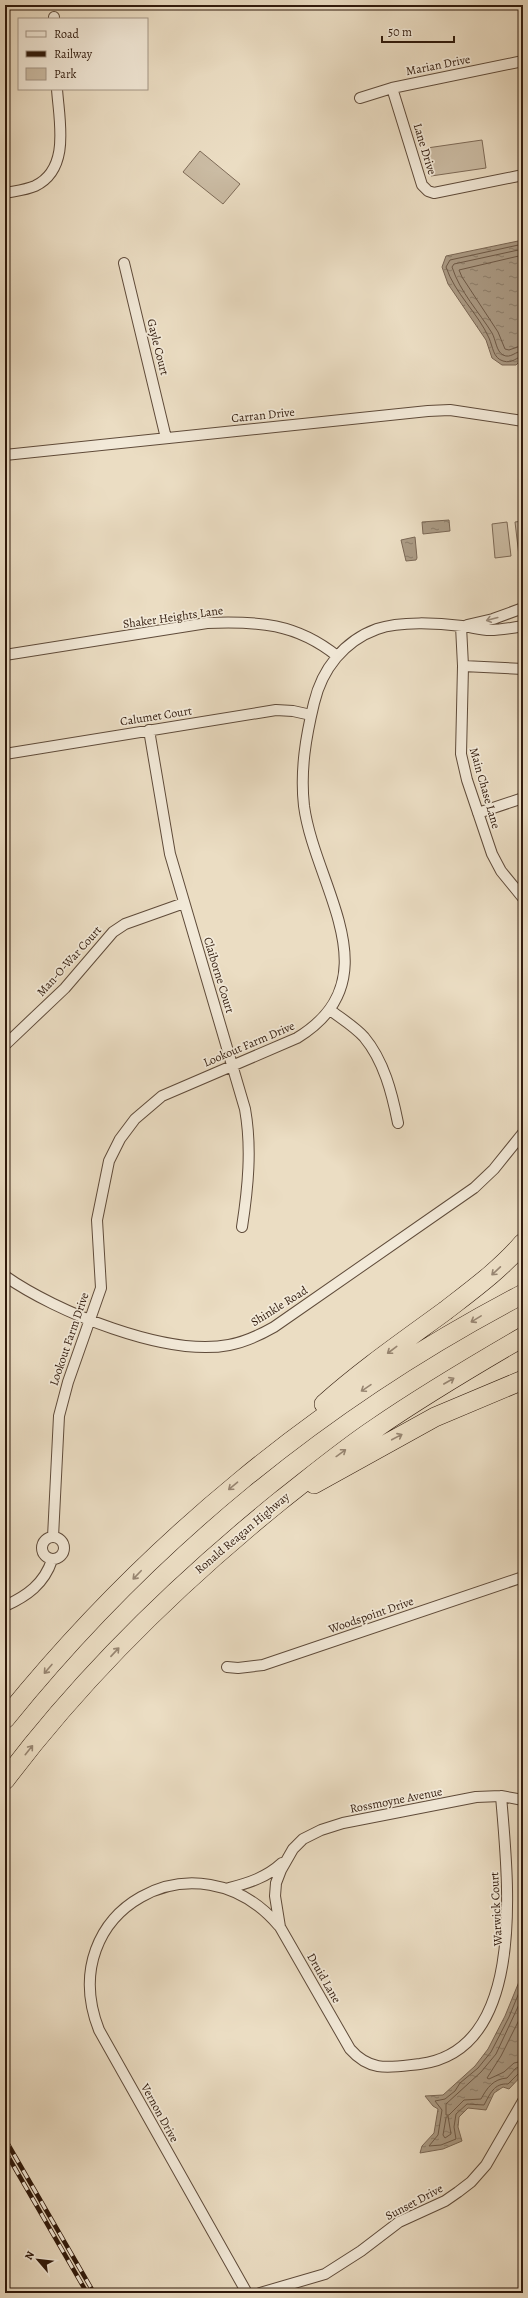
<svg xmlns="http://www.w3.org/2000/svg" width="528" height="2298" font-family="Alegreya,serif">
<defs>
<pattern id="water-ripples" width="26" height="14" patternUnits="userSpaceOnUse"><rect width="26" height="14" fill="#ab9b85"/><path d="M2 4q2-2 4 0t4 0M15 11q2-2 4 0t4 0" fill="none" stroke="#8c7e6b"/></pattern>
</defs>
<rect width="100%" height="100%" fill="#ebddc3"/>
<filter id="stains"><feTurbulence type="fractalNoise" baseFrequency=".005" numOctaves="4"/><feColorMatrix values="0 0 0 0 .2 0 0 0 0 .09 0 0 0 0 .02 0 0 0 .5 -.17"/></filter>
<radialGradient id="worn" r=".72"><stop offset=".6" stop-color="#630" stop-opacity="0"/><stop offset="1" stop-color="#630" stop-opacity=".3"/></radialGradient>
<path fill="#cbbca4" stroke="#7e6b58" d="M482 140 486 168 431 176 427 148Z
M200 151 240 184 223 204 183 172Z
M523 521V555L519 556 515 522Z
M507 522 511 556 495 558 492 524Z"/>
<path fill="url(#water-ripples)" stroke="#7a6755" d="M523 240V358L516 365H502L492 358 486 340 448 284 442 267 446 256Z
M449 520 450 531 423 534 422 522Z
M415 537 417 558 416 560 406 561 401 540Z
M523 1972V2074L509 2089 503 2087 494 2093 486 2110 468 2108 459 2117 458 2127 462 2141 443 2149 420 2153 422 2146 434 2133 438 2109 433 2106 425 2096 443 2095 475 2066 488 2049 505 2016Z"/>
<g fill="none" stroke-linecap="round" stroke-linejoin="round">
<path stroke="#6e5a48" stroke-width="1" d="M523 244 450 260 446 267C455 294 478 313 489 338 493 347 493 358 503 361 513 364 516 357 523 356
M523 249 454 264 452 267C460 292 479 312 492 333 496 340 496 351 503 355 511 359 515 351 523 351
M523 255 459 270 462 277 498 332 505 349 509 350 523 345
M523 1983 509 2017 491 2052 478 2068 460 2083 455 2091 445 2099 435 2101 442 2110 438 2135 429 2146 441 2145 456 2139 454 2127 456 2114 467 2104 484 2105C490 2094 494 2083 508 2084L519 2073 523 2072
M523 1996 496 2054 481 2072 446 2104V2115H449L464 2100 481 2099C487 2088 493 2079 507 2078L516 2068 523 2067
M523 2012 501 2056 487 2078 489 2079 504 2072 514 2063 523 2061
M448 2116 451 2134 445 2138 443 2135 446 2118Z"/>
<defs>
<path id="street" d="M54 17V19
M392 88 422 185 428 191 434 193 523 175
M360 98 392 88 523 61
M5 193C15 191 26 190 35 186 71 169 59 120 57 89
M124 263 166 438
M5 455 428 411 450 410 523 421
M467 625 493 619 523 608
M461 626 463 666 461 754 467 780 492 854 501 871 523 898
M5 655 207 623C258 621 296 623 337 656
M463 666 523 669
M149 730 170 854 245 1109C252 1148 248 1188 242 1227
M5 754 276 710 293 711 311 715
M478 813 523 798
M330 1010C342 1019 355 1027 364 1037 384 1061 392 1093 398 1123
M5 1045 65 988 113 932 125 924 184 903
M5 1276C56 1312 167 1357 229 1345 245 1342 260 1335 274 1327L474 1188 494 1169 523 1133
M42 1548a11 11 0 1 1 22 0a11 11 0 1 1-22 0Z
M53 1537 59 1416 68 1382 101 1288 97 1220 109 1161 120 1139 135 1119 162 1096 297 1038C394 979 315 887 304 806 300 770 306 736 314 703 322 669 344 641 377 629 400 621 438 623 462 626 471 627 481 630 490 630 501 630 512 628 523 626
M5 1606C27 1596 44 1584 52 1560
M227 1667 238 1668 263 1665 523 1577
M501 1796C508 1881 528 2050 420 2064 391 2067 371 2073 350 2049L280 1927 275 1896 276 1883 281 1870 293 1849 303 1839 321 1830 343 1823 476 1797 501 1796 523 1800
M229 1888C249 1883 267 1877 282 1863
M247 2293 99 2030C52 1910 198 1830 279 1926
M260 2293 325 2274 361 2251 399 2222 445 2201 458 2192 471 2182 486 2165 523 2101"/>
<path id="highway" d="M324 1404C362 1370 404 1341 445 1311 472 1290 501 1269 523 1243
M314 1484 435 1417 523 1380
M5 1719C147 1543 322 1399 523 1294
M5 1780C84 1675 179 1583 280 1501 312 1476 343 1450 376 1428 424 1395 473 1366 523 1337"/>
</defs>
<use href="#street" stroke="#5f4b3a" stroke-width="12"/>
<use href="#highway" stroke="#301a0c" stroke-width="20"/>
<use href="#street" stroke="#f2e9d8" stroke-width="10"/>
<use href="#highway" stroke="#ebddc3" stroke-width="19"/>
<defs>
<path id="rail" d="M5 2139 94 2293
M5 2151 87 2293"/>
</defs>
<use href="#rail" stroke="#301a0c" stroke-width="4.5"/>
<use href="#rail" stroke="#f2e9d8" stroke-width="3" stroke-dasharray="9" stroke-linecap="butt"/>
</g>
<defs><path id="oneway-shaft" d="M-6 0H5M1.5-3L5.5 0L1.5 3" fill="none" stroke-width="1.6" stroke-linecap="round" stroke-linejoin="round"/></defs>
<use stroke="#9b8c7c" href="#oneway-shaft" transform="translate(492 619) rotate(165)"/>
<g stroke="#978571">
<use href="#oneway-shaft" transform="translate(496 1271) rotate(137)"/>
<use href="#oneway-shaft" transform="translate(476 1319) rotate(149)"/>
<use href="#oneway-shaft" transform="translate(392 1350) rotate(143)"/>
<use href="#oneway-shaft" transform="translate(449 1381) rotate(-30)"/>
<use href="#oneway-shaft" transform="translate(366 1388) rotate(146)"/>
<use href="#oneway-shaft" transform="translate(397 1437) rotate(-28)"/>
<use href="#oneway-shaft" transform="translate(341 1453) rotate(-36)"/>
<use href="#oneway-shaft" transform="translate(233 1486) rotate(140)"/>
<use href="#oneway-shaft" transform="translate(137 1575) rotate(134)"/>
<use href="#oneway-shaft" transform="translate(115 1652) rotate(-47)"/>
<use href="#oneway-shaft" transform="translate(48 1669) rotate(131)"/>
<use href="#oneway-shaft" transform="translate(29 1750) rotate(-51)"/>
</g>
<g text-anchor="middle" stroke-width="3.5" stroke-linejoin="round" paint-order="stroke">
<g font-size="12" fill="#301a0c" stroke="#f2e9d8">
<text transform="translate(438 65) rotate(-11)" y="4">Marian Drive</text>
<text transform="translate(425 149) rotate(73)" y="4">Lane Drive</text>
<text transform="translate(158 347) rotate(76)" y="4">Gayle Court</text>
<text transform="translate(263 415) rotate(-6)" y="4">Carran Drive</text>
<text transform="translate(173 617) rotate(-8)" y="4">Shaker Heights Lane</text>
<text transform="translate(156 716) rotate(-9)" y="4">Calumet Court</text>
<text transform="translate(485 788) rotate(74)" y="4">Main Chase Lane</text>
<text transform="translate(69 961) rotate(-48)" y="4">Man-O-War Court</text>
<text transform="translate(219 975) rotate(73)" y="4">Claiborne Court</text>
<text transform="translate(249 1044) rotate(-23)" y="4">Lookout Farm Drive</text>
<text transform="translate(279 1306) rotate(-32)" y="4">Shinkle Road</text>
<text transform="translate(69 1339) rotate(-71)" y="4">Lookout Farm Drive</text>
<text transform="translate(242 1533) rotate(-40)" y="4">Ronald Reagan Highway</text>
<text transform="translate(371 1615) rotate(-19)" y="4">Woodspoint Drive</text>
<text transform="translate(396 1800) rotate(-11)" y="4">Rossmoyne Avenue</text>
<text transform="translate(496 1909) rotate(-93)" y="4">Warwick Court</text>
<text transform="translate(324 1978) rotate(60)" y="4">Druid Lane</text>
<text transform="translate(160 2113) rotate(61)" y="4">Vernon Drive</text>
<text transform="translate(414 2202) rotate(-28)" y="4">Sunset Drive</text>
</g>
</g>
<rect width="528" height="2298" fill="none" stroke="#ebddc3" stroke-width="20"/>
<rect x="6" y="6" width="516" height="2286" fill="none" stroke="#301a0c" stroke-width="2"/>
<rect x="10" y="10" width="508" height="2278" fill="none" stroke="#301a0c"/>
<rect x="18" y="18" width="130" height="72" fill="#f2e9d8" stroke="#a49686"/>
<rect x="26" y="31" width="20" height="6" fill="#f2e9d8" stroke="#a49686"/>
<text x="54" y="38" font-size="12" fill="#301a0c">Road</text>
<rect x="26" y="51" width="20" height="6" fill="#301a0c" stroke="#a49686"/>
<text x="54" y="58" font-size="12" fill="#301a0c">Railway</text>
<rect x="26" y="68" width="20" height="12" fill="#cbbca4" stroke="#a49686"/>
<text x="54" y="78" font-size="12" fill="#301a0c">Park</text>
<g transform="translate(38 2260) rotate(298)" stroke="#f2e9d8" stroke-width="3" paint-order="stroke">
<path d="M0-3L7 15L0 10L-7 15Z" fill="#301a0c"/>
<text y="-6" font-size="11" font-weight="bold" text-anchor="middle" fill="#301a0c">N</text>
</g>
<path d="M382 36v6h72v-6" fill="none" stroke="#301a0c" stroke-width="2"/>
<text x="388" y="36" font-size="12" fill="#301a0c" stroke="#f2e9d8" stroke-width="3" paint-order="stroke">50 m</text>
<rect width="100%" height="100%" filter="url(#stains)"/>
<rect width="100%" height="100%" fill="url(#worn)"/>
</svg>
